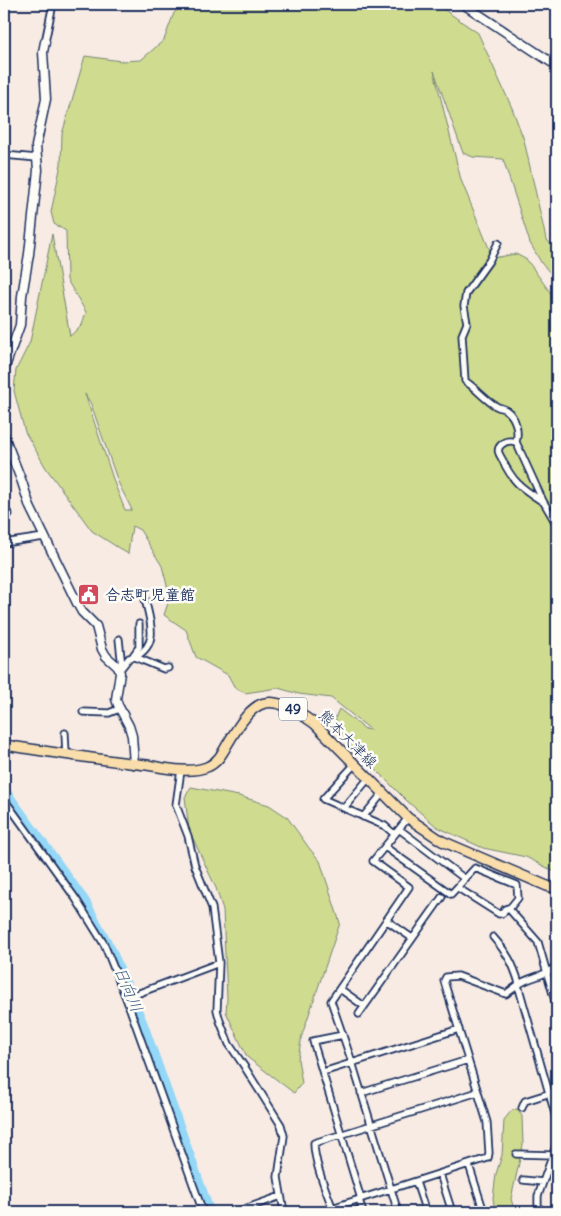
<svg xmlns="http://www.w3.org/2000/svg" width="561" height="1216" font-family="Delius,'Klee One',sans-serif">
<rect width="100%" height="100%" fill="#f7ebe4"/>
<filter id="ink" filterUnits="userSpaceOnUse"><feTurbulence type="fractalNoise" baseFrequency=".02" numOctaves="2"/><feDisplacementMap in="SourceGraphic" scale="10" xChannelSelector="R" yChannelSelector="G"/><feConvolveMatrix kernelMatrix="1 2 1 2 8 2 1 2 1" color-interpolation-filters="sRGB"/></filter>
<g filter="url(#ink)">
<path fill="#cfdb8e" stroke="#758576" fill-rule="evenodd" d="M183 4H436L478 33 512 108 524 140 546 239 557 251V280L542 264 530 243 503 159 473 157 463 153 434 71 461 180 493 258 516 254 527 260 552 295 557 299V873L526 857 483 848 437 827 407 801 374 768 352 749 341 732 335 718 339 709 365 729 371 730 331 698 299 694 278 688 245 693 235 688 228 675 196 657 186 630 164 615 170 597 162 566 140 530 132 526 128 554 92 531 46 468 25 432 14 391 16 370 30 342 52 234 70 336 82 325 86 312 67 280 66 231 54 224 51 212 61 164 62 134 85 56 121 61 141 60 164 40 174 13ZM85 394 91 404 118 482 132 510H125L115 485Z
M191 787 239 796 269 805 287 817 309 848 320 861 340 923 302 1035 298 1059 302 1083 294 1093 247 1057 226 1012 227 999 223 910 216 888 189 830 185 797Z
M517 1109 522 1116 523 1145 511 1199 515 1212H495L493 1198 496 1174 502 1155 504 1120 512 1110Z"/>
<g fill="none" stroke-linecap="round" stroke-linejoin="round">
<path stroke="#94d7f6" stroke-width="9" d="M4 789 85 901 112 951 143 1023 210 1212"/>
<defs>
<path id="street" d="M45 42 53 4
M4 155 37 158
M498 243 489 261 466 293 464 306 467 323 462 335 465 381C476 388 485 400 496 406 499 408 503 408 506 410 516 417 519 431 516 442L543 501 557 525
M516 442C510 440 505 441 501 445 496 450 499 454 502 459 513 483 522 488 543 502
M4 495 5 494
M4 514H9
M4 543 44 537
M119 639 122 667 121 668
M132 657 139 647V624
M135 657C160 644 150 621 145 599
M122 667 129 658 135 657 164 669 168 668
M83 712 109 713 119 709
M65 733 66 754
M354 765 323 799 385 826 394 834
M181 770 176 805 188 836 195 866 212 908 219 963 217 1010 220 1021 229 1044 244 1066 281 1125 284 1136 278 1177 284 1212
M4 799 76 899 104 944 126 998 203 1212
M344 808 368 779
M363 817 382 794
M399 829 465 879
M385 847 451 894 475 868 517 885 518 898 509 909
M458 888 499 914 503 913 505 909 508 908 538 942 557 1008
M386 920 412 938
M493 937C507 953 513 963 519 983
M557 964C550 976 529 976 518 985L557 1121
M340 989 364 1006
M126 998 219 963
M359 1014 442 897
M343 1035 313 1041 361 1199
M323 1072 459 1029
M361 1093 468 1060
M522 1108 525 1101 557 1091
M516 1154 553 1155
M469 1165 484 1212
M440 1174 452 1212
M523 1180 543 1182
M416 1182 426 1212
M359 1200 363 1212
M236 1212 281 1196
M319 1212 488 1158 489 1153 487 1122 444 981 446 977 458 976 506 994 518 985
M334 1212C327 1193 314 1163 314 1143L478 1092
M398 1212 352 1062 331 1001 409 887 373 861 408 818
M538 1212V1196L557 1143"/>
<path id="secondary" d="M463 4 557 66
M4 370 20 325 22 296 29 254 38 170 36 146 46 99 43 52 45 42
M4 436 22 482 30 507 77 603 82 612 96 626 102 649 106 656 118 667 120 673 116 699 118 705 129 726 132 736 134 764"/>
<path id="primary" d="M4 745C51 752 99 760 147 765 165 768 189 774 207 767 217 763 222 754 227 745 255 697 267 689 315 724L408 818 442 841 547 886 557 888"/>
</defs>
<use href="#street" stroke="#1b2f5e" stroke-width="9"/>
<use href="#secondary" stroke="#1b2f5e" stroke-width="11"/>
<use href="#primary" stroke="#1b2f5e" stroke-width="12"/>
<use href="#street" stroke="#fdfcf7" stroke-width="5.5"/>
<use href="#secondary" stroke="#fdfcf7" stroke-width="8"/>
<use href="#primary" stroke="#f9ddab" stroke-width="9"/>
</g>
</g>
<defs>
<symbol id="civic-square" viewBox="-11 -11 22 22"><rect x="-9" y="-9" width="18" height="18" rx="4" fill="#d1495b" stroke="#fdfcf7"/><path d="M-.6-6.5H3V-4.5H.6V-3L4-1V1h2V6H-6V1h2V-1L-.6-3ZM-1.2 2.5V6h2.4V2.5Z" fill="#fff"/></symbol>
</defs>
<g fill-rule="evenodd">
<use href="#civic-square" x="76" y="582" width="25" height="25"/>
</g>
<g text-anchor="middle" stroke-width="5" stroke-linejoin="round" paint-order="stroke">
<rect fill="#fdfcf7" stroke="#5f6c8c" stroke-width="1" x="279" y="697.5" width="28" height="23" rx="4"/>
<g font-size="14" font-weight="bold" fill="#1b2f5e">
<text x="293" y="714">49</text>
</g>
<g font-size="15" font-weight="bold" fill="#1b2f5e" stroke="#fdfcf7" text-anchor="start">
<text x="105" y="600">合志町児童館</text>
</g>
<g font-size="15" fill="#1b2f5e" stroke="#fdfcf7">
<text transform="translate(348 739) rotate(45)" y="5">熊本大津線</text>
</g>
<g font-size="16" font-style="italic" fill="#395984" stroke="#fdfcf7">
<text transform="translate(129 989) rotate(67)" y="6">日向川</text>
</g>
</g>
<rect width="561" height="1216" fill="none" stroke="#fdfcf7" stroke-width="20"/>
<rect x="10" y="10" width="541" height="1196" fill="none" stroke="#1b2f5e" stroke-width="2" filter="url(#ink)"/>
</svg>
